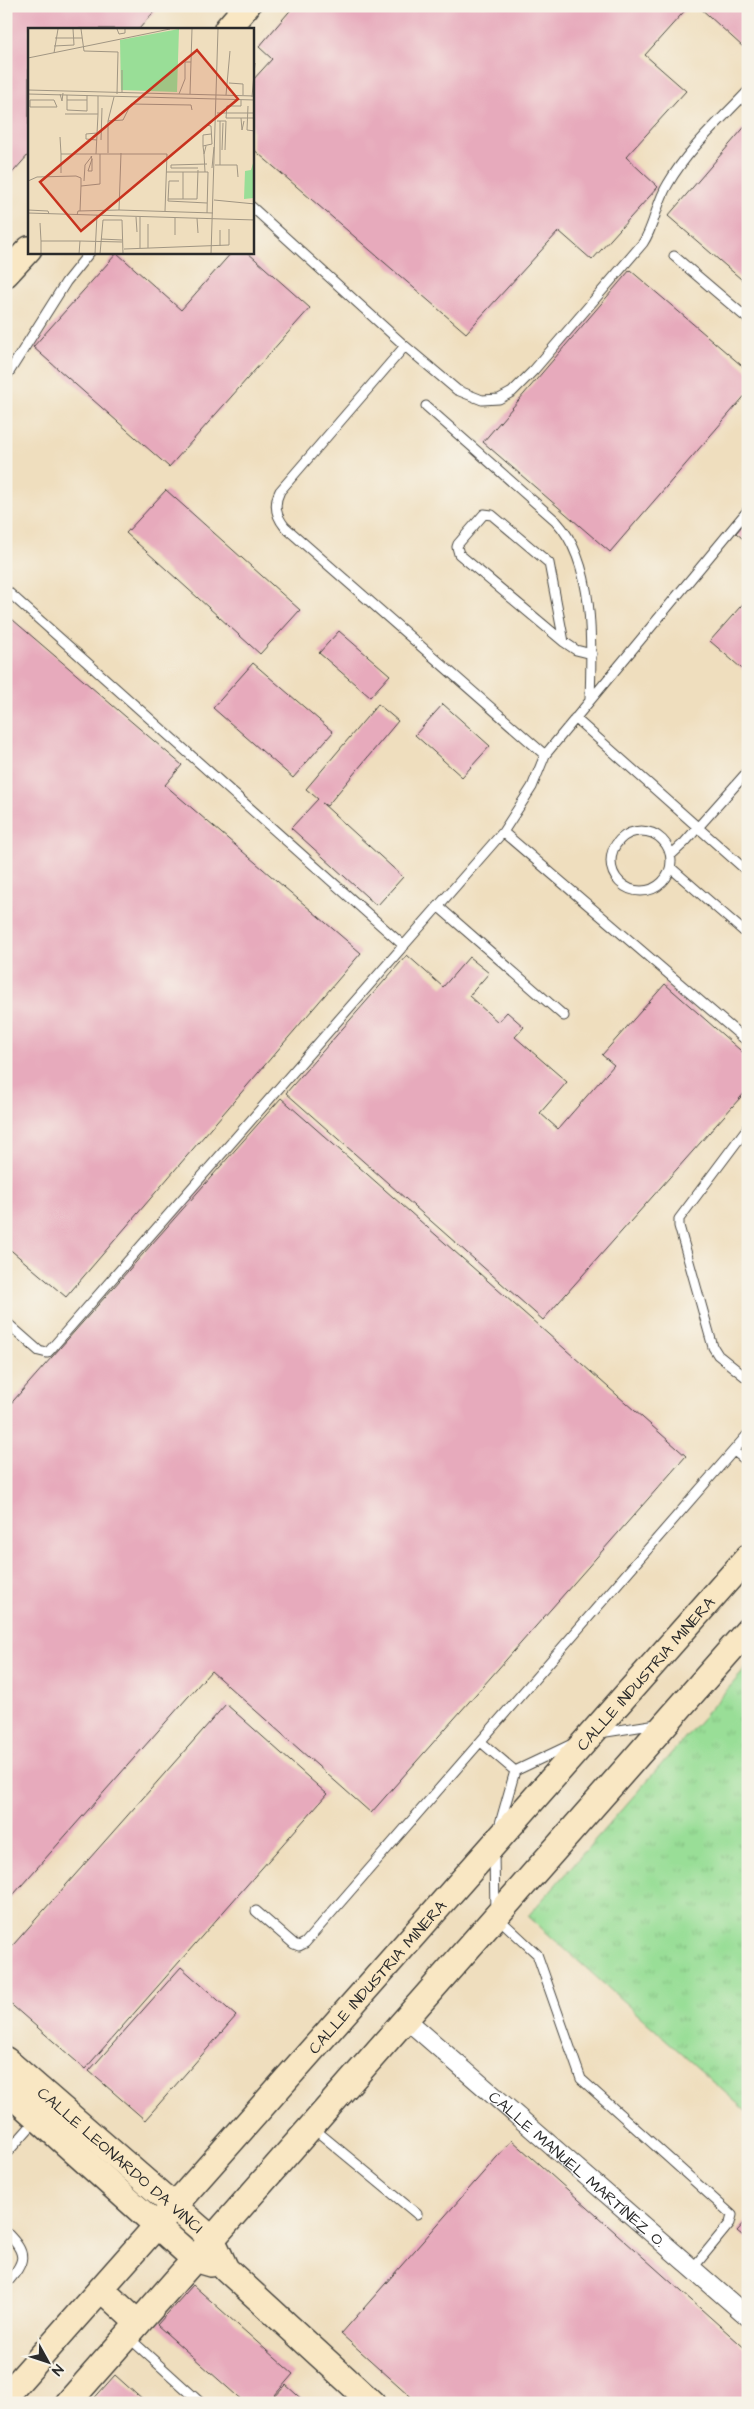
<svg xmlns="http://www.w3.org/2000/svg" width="754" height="2409" font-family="'Architects Daughter',sans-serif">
<defs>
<pattern id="grass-tufts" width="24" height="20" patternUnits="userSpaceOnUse" patternTransform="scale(1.25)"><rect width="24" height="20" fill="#99de97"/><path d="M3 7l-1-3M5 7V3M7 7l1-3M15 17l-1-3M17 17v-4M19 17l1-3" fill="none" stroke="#84bf82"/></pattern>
</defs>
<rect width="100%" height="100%" fill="#f7f3e8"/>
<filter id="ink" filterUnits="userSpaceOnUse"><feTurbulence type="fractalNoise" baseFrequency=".02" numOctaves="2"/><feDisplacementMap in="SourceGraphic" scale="10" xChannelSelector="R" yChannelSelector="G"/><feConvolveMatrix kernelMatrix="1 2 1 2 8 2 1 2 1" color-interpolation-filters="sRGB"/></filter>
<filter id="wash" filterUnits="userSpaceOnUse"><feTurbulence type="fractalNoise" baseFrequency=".0096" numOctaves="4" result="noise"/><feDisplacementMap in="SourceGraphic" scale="20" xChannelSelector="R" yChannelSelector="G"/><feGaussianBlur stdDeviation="1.12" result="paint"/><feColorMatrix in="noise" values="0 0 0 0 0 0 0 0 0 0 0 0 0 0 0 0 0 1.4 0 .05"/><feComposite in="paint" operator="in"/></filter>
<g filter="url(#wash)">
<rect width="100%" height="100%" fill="#efdebe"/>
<path fill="url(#grass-tufts)" stroke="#628461" d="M748 1666V2113L528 1916Z"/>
<g id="blocks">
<path fill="#e7aabc" d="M6 6H159L139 29H29V154L6 180Z
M294 6H689L645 55 686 91 626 157 658 187 592 260 559 231 466 333 252 148V81L272 59 259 47Z
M698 6H748V42L743 47Z
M748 123V285L668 216Z
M232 252H247L310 308 169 467 33 347 117 253 181 310Z
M630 270 748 371V392L610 552 483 442Z
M166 490 300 610 260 654 126 533Z
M748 519V543L736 533Z
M748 598V674L710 641Z
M6 614 182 765 165 785 361 953 66 1297 6 1246Z
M339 631 390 675 370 697 319 653Z
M253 663 333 732 293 778 213 708Z
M378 704 398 721 327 806 322 803 403 877 377 906 291 828 318 799 306 789Z
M443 704 490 746 462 777 415 735Z
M407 955 443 987 469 957 489 973 469 996 498 1022 507 1012 524 1027 515 1037 567 1082 540 1113 558 1129 614 1065 602 1055 665 984 748 1057V1089L543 1320 286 1093Z
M281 1098 686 1456 371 1813 211 1671 6 1903V1409Z
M226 1704 327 1794 85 2069 6 2000V1953Z
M181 1967 236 2016 145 2120 89 2071Z
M512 2140 748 2351V2403H418L341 2334Z
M748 2219V2240L737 2231Z
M193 2285 293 2374 268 2403H245L157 2325Z
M115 2375 146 2403H90Z
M286 2385 306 2403H269Z"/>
</g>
</g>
<g filter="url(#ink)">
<use href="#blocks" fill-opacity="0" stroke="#484641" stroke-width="1"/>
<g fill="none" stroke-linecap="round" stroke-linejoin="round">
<defs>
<path id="lane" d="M252 207 405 346 280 491C273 505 276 516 285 527L545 755
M674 256 748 319
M405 346 457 390 482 400 499 399 512 392 534 370 643 243C655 225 656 203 668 184 688 149 720 121 748 91
M6 377 66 282 90 252
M426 406 556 521C595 563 592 644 590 699
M6 590 404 946
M564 642 549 563 492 515 484 514 458 544 457 547 459 554 564 642 576 650 592 654
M575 718 748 872
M611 861a30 30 0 1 1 60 0a30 30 0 1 1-60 0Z
M503 832 748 1042
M671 855 685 842 748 771
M671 868 748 935
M439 907 564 1016
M748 1127 679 1219V1226L713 1347 718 1355 748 1379
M6 1322 39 1351 47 1353 50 1350 503 832 532 787 545 755 748 510
M734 1451 748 1462
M600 1733 657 1724
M481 1742 515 1771
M499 1827 515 1771 572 1744
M494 1852 495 1915 537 1954 581 2079 732 2215 730 2223 693 2268
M256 1911 294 1944 299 1946 305 1943 748 1434
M313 2128 417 2214
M6 2154 36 2120
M6 2232C28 2254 26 2261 6 2284
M127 2336 201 2403"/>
<g id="street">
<path id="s1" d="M407 2020 748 2317"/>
</g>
<g id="secondary">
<path d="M227 29 247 6"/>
<path d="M6 274 29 249"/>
<path id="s2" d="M6 2060 212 2239 226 2269 372 2403"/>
<path d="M6 2090 194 2259 211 2264"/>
<path d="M101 2289 138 2323"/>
<path id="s3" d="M6 2396 748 1557"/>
<path d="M68 2403 748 1630"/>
</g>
</defs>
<use href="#lane" stroke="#484641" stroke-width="11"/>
<use href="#street" stroke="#484641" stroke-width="20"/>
<use href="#secondary" stroke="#484641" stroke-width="28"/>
<use href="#lane" stroke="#fff" stroke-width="9"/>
<use href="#street" stroke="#fff" stroke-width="18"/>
<use href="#secondary" stroke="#f9e7c3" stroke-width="25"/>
</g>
</g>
<g text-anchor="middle" stroke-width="4" stroke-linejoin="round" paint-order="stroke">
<g font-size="16" fill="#2b2b2b" stroke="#f7f3e8">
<text dy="6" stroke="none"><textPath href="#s3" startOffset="965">CALLE INDUSTRIA MINERA</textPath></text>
<text dy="6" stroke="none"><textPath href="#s3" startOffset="560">CALLE INDUSTRIA MINERA</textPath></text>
<text dy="6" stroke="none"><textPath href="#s2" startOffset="152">CALLE LEONARDO DA VINCI</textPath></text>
<text dy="6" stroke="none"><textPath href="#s1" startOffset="226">CALLE MANUEL MARTÍNEZ O.</textPath></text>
</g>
</g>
<g transform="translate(28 28)">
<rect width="226" height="226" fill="#efdebe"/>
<path d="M151 1 149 64 93 62 92 12Z" fill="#99de97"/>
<path d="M226 132V170L216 171 217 143 223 142Z" fill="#99de97"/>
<path fill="none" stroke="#a19683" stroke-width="1" d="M53 1 56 23 90 24 89 66M89 1 91 6 97 5V1M27 10H54M26 18 46 17 45 1M26 25 30 1M0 30 142 1M94 42V64M201 55 215 56V67M0 62 227 68M0 66 227 72M32 66 34 73 35 65M151 66 157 51V34H163M162 66 164 1M39 67V82L59 83V67M198 67 202 23M224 69 227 35M2 72H26L29 79H2ZM39 72H59M213 72V78H199L198 90H225M220 78 219 102 227 103M189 85H225M37 86H70L68 126M70 86V68M213 90 214 102 216 93M80 93 95 92 103 76 163 77 164 82M189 93H198L197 122M178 97 183 98 184 116 175 118V107L183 106M32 109 33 126M69 112 58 111V106L69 105M73 112 74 80M175 118 176 126 178 118M194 122 195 95M80 125V93L86 69M176 126 177 144M63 128 64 131V143H60L64 131M187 137H209L210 149M192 137V93M170 140H143V137L179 136M184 140 186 119M138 144H180L179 185M33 145V126H139L137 183M0 153 9 149 48 148 53 150V158M56 153 57 137 64 128M151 153H141L140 173 179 175M140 171H169L170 142M155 171V144M186 172 227 176M0 182 20 183 21 186M91 182 93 125M52 183 53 158 72 156V126M0 185 227 192M49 187 50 183 91 182 185 185M108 189 109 204M169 190 170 205M12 195 13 213M120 196V220M192 202V218M147 207V190M73 211 94 212M112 220V189M96 221 201 217V201M13 226V213H52M51 226 52 213 94 214M67 226 69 187M72 226 75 192H94L95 226M183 226 190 1"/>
<path fill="#c8321e" fill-opacity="0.15" stroke="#c8321e" stroke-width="2.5" d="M169 22 210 71 53 203 12 154Z"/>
<rect width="226" height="226" fill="none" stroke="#2b2b2b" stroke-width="2.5"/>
</g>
<rect width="754" height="2409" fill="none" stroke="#f7f3e8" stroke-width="25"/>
<g transform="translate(48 2362) rotate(130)" stroke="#f7f3e8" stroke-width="4" paint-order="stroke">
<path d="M0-4L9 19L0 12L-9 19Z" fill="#2b2b2b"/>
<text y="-8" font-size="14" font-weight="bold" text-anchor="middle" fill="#2b2b2b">N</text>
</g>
</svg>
